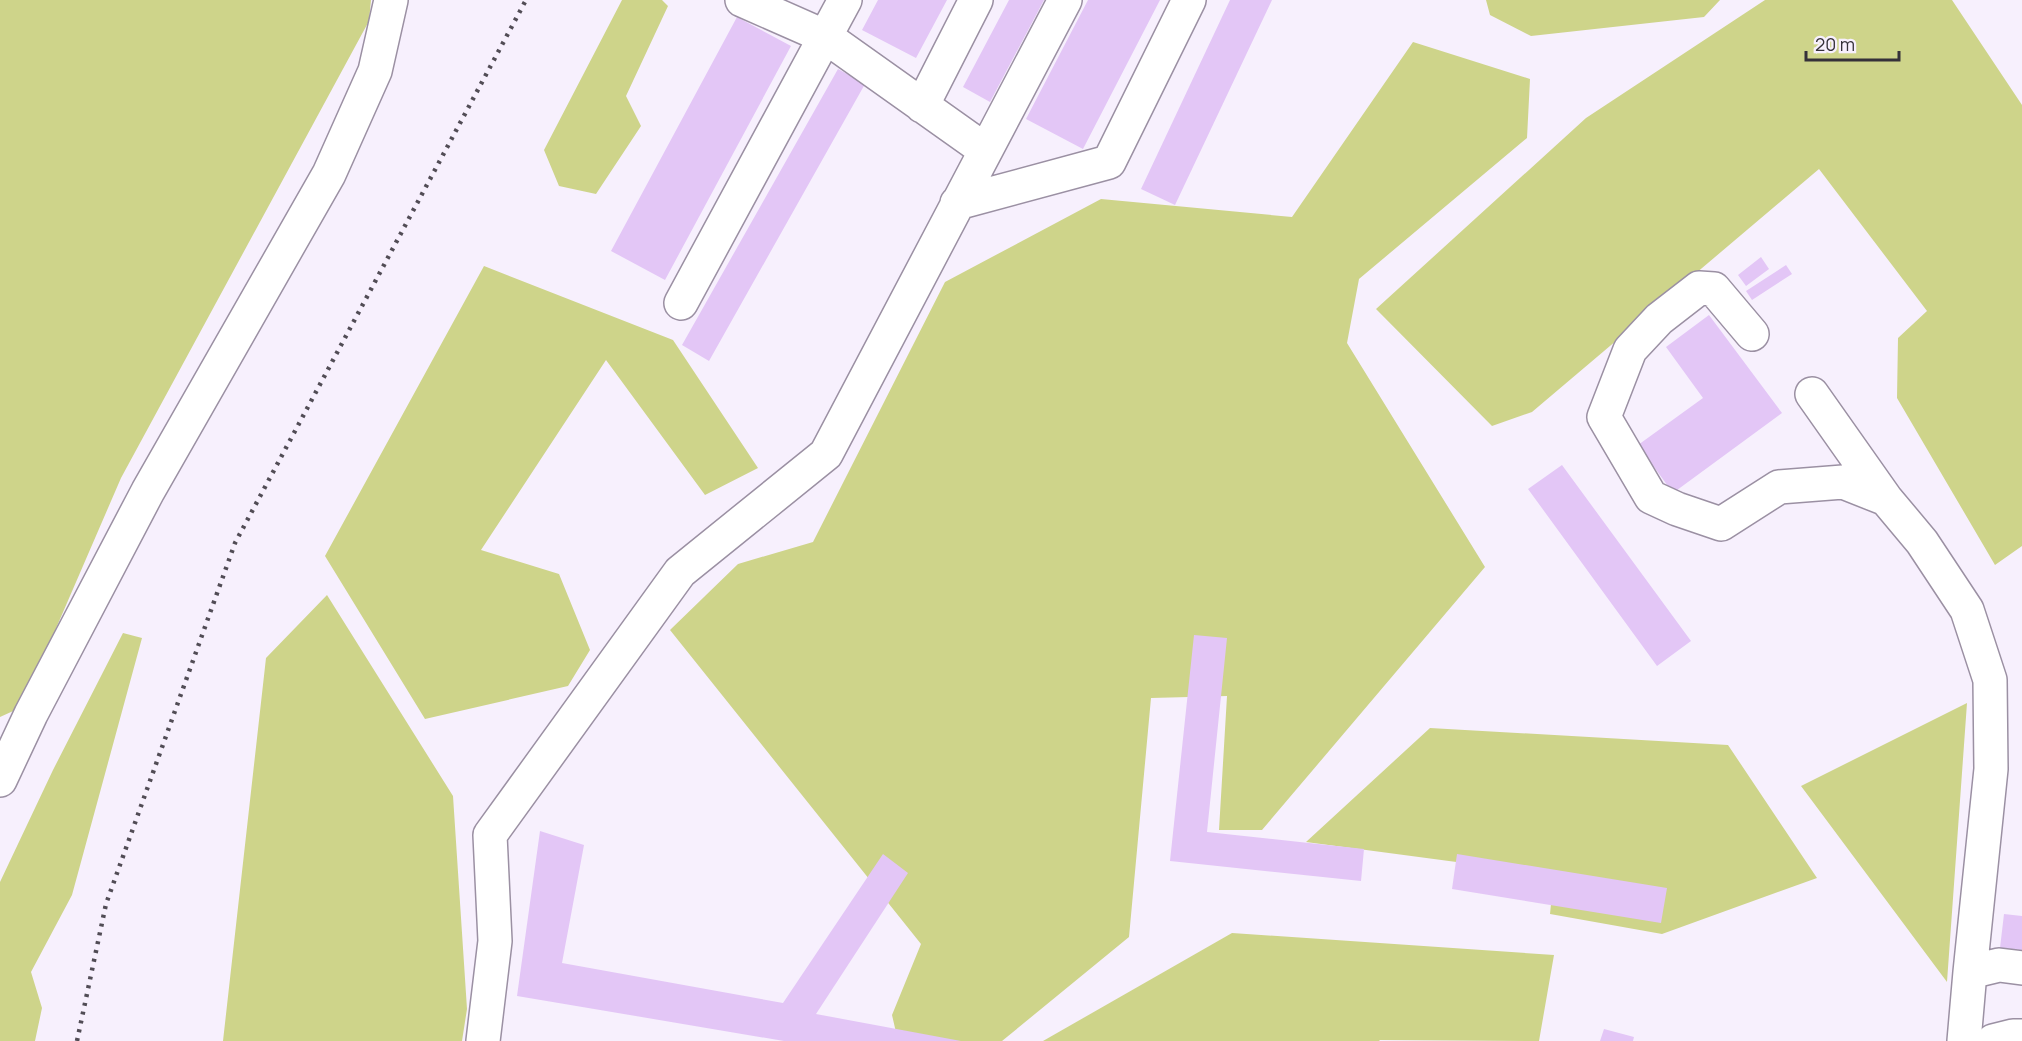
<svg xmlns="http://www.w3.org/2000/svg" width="2022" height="1041" font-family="Manrope,sans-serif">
<rect width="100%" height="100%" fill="#f7f0fd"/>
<path fill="#ced48a" d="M0 0H371L369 21 121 478 22 707 0 717Z
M622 0H662L668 6 626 96 641 126 596 194 559 186 544 150Z
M1486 0H1720L1704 17 1531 36 1490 15Z
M1765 0H1952L2022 105V546L1995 565 1897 398 1898 338 1927 311 1819 169 1532 412 1492 426 1376 309 1586 118Z
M1413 42 1530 79 1527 138 1359 279 1347 343 1485 567 1262 830H1219L1227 696 1151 698 1129 937 1002 1041H898L892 1015 921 944 670 630 738 564 813 542 945 282 1101 199 1292 217Z
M484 266 673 340 758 468 705 495 606 360 481 550 559 574 590 650 568 686 425 719 325 556Z
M327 595 453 796 467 1009 462 1041H223L266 658Z
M123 633 142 638 72 895 31 972 42 1008 35 1041H0V882L53 770Z
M1967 703 1947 982 1801 786Z
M1430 728 1728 745 1817 878 1662 934 1550 914 1554 875 1306 842Z
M1232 933 1554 955 1539 1041 1380 1040 1379 1041H1043Z"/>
<path fill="#e3c6f6" d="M878 0H947L916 58 862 30Z
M1009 0H1044L990 102 963 87Z
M1088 0H1160L1083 149 1026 119Z
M1230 0H1272L1175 205 1141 189Z
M737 17 791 46 665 280 611 251Z
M838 69 865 84 709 361 682 345Z
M1761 257 1769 269 1746 286 1738 275Z
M1786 265 1792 274 1752 300 1746 291Z
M1709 315 1782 413 1673 493 1638 445 1703 398 1666 347Z
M1562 465 1691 641 1657 666 1528 489Z
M1194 635 1227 638 1207 832 1364 849 1361 881 1170 861Z
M540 831 584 845 562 963 783 1003 883 854 908 873 816 1014 961 1041H784L517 996Z
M1457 854 1667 888 1661 923 1452 889Z
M2004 914 2022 916V950L2000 948Z
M1604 1029 1634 1037 1633 1041H1600Z"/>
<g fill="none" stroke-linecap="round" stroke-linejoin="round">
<defs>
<path id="minor" d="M742 0 826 37 985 150
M922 106 976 0
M957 203 1109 162 1189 0
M681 303 845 0
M1752 334 1714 289 1699 288 1659 319 1630 350 1604 417 1651 497 1677 509 1721 524 1779 487 1843 482 1886 499 1922 542 1967 610 1990 680 1991 769 1970 972
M1812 394 1886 499
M483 1041 495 941 490 835 680 572 826 454 1065 0
M1964 1041 1970 972 1999 965 2022 968
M1993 1041 2013 1036H2022"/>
<path id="major" d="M0 780 31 714 148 491 329 174 375 71 391 0"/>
</defs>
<use href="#minor" stroke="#9b90a3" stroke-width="36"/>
<use href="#major" stroke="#9b90a3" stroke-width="36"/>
<use href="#minor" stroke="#fff" stroke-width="33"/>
<use href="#major" stroke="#fff" stroke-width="33"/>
<path stroke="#514c55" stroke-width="4.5" stroke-dasharray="3 6" stroke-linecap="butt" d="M77 1041 106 904 235 543 526 0"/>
</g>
<path d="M1806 51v9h93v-9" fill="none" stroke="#353139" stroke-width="3"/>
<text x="1815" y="51" font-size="18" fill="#353139" stroke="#f7f0fd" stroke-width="4.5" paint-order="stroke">20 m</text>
</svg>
